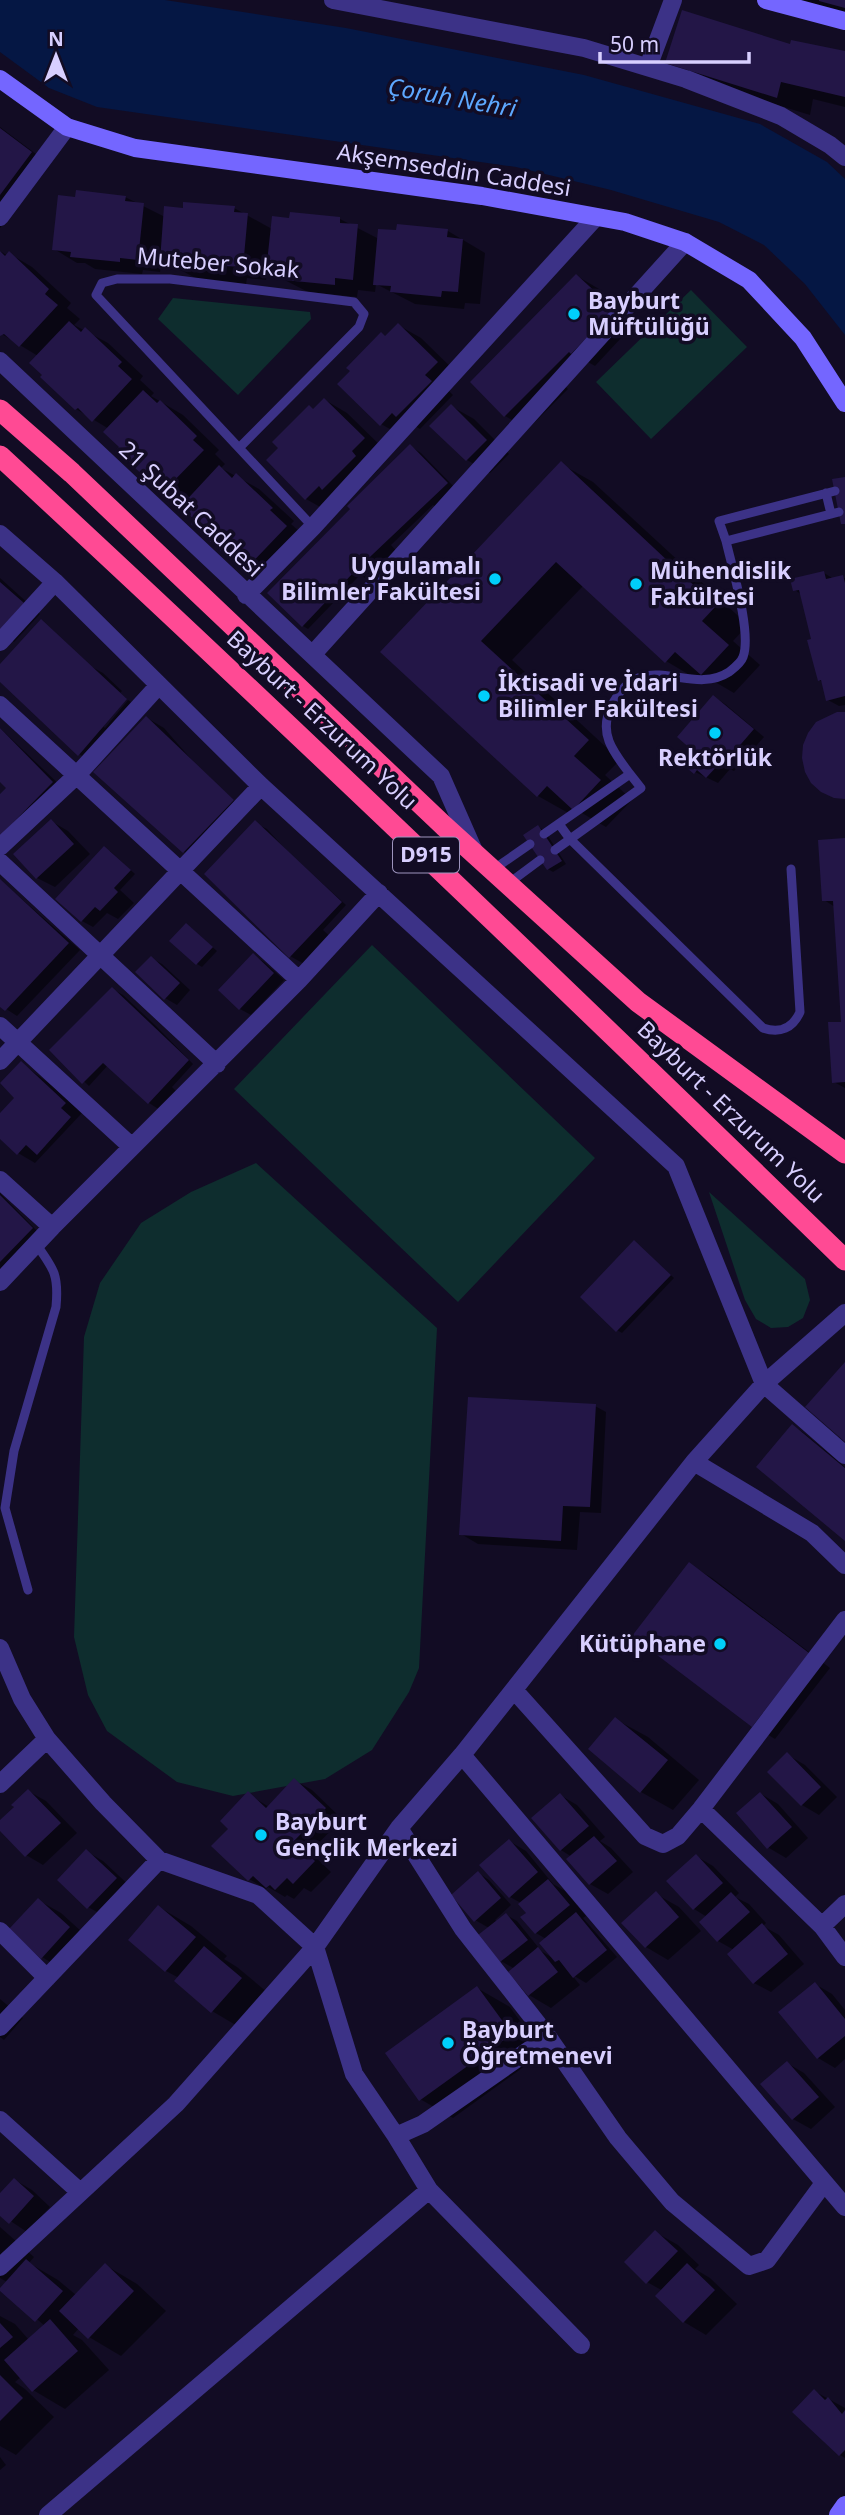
<svg xmlns="http://www.w3.org/2000/svg" width="845" height="2515" font-family="'Noto Sans',sans-serif">
<rect width="100%" height="100%" fill="#120c24"/>
<path fill="#0e2d2e" d="M691 290 747 347 651 439 596 382Z
M173 298 310 312 311 319 238 395 158 319Z
M372 945 595 1158 458 1302 234 1089Z
M256 1163 437 1328 419 1668 409 1692 372 1750 325 1779 233 1796 177 1782 107 1731 88 1695 74 1637 84 1337 100 1283 141 1223 191 1192Z
M709 1192 805 1279 810 1300 803 1318 788 1327 771 1328 756 1319 745 1300Z"/>
<path fill="#051744" d="M0 0H165L346 28 584 75 760 124 827 162 845 179V335L805 284 764 245 719 222 611 190 516 167 97 107 49 88 0 52Z"/>
<path fill="#0007" d="M800 0H845V16Z
M791 46 845 54V107L813 99 810 115 700 81 667 63Z
M0 127 48 163 0 228Z
M125 197 165 217 234 208 272 229 340 219 379 239 448 231 485 253 480 304 465 303 464 309 415 304 376 284 375 292 358 290 357 297 308 292 267 271 266 280 247 278 246 284 201 281 162 260 160 272 143 270 142 274 95 269 85 263H77L54 249Z
M0 251 8 256 10 254 32 267 71 303 67 308 80 319 74 325 108 343 143 376 140 380 154 393 151 396 183 415 219 450 215 454 225 464 221 468 259 489 294 521 291 524 309 540 270 581 228 556 198 520 188 501 151 481 109 429 76 409 45 374 38 356 0 333Z
M577 276 599 289 635 323 595 366 581 358 559 380 568 389 528 429 505 416Z
M398 325 421 338 460 376 447 389 453 395 420 429 415 426 404 437 381 424Z
M325 400 347 413 387 452 374 465 378 470 346 502 329 512 306 499 314 410Z
M451 406 474 419 509 454 490 473 467 460 432 426Z
M410 446 421 453 458 491 439 509 433 505 391 545 400 555 372 582 360 575 308 629 303 626 320 541Z
M561 464 593 482 748 625 733 641 760 665 734 693 703 675 698 680 666 661 584 585 512 660 620 760 605 775 632 800 606 827 575 809 570 814 538 796 383 652Z
M824 573 834 579 845 578V705L839 706 828 700 824 683 819 680 813 640 802 595 795 590Z
M0 578 40 614 14 642 0 634Z
M90 666 103 673 122 691 120 693 126 698 102 725 105 728 128 700 131 702 107 730 90 761 79 754 0 680V667Z
M714 697 725 704 764 737 734 771 730 769 718 783 695 772V750Z
M147 718 164 728 198 767 238 804 195 858 184 852 161 830Z
M0 728 64 789 0 843V796L15 795 0 779Z
M51 821 68 831 90 854 55 887 37 878Z
M255 823 267 829 287 851 346 905 323 930 338 944 313 969 290 956Z
M538 827 544 830 566 864 553 872 548 869Z
M845 840V1088L834 1082 843 1024 835 907 824 900Z
M110 851 135 874 120 890 134 903 118 919 107 913 93 927 82 921Z
M0 880 80 950 17 1016 0 1005Z
M191 928 217 951 202 967 197 964Z
M253 955 264 962 284 980 251 1015 240 1009Z
M151 958 162 964 190 990 177 1005 165 998Z
M112 989 123 995 156 1026 193 1064 172 1087 177 1092 160 1110 149 1103 109 1064 89 1086 51 1051Z
M21 1063 54 1087 82 1113 35 1163 18 1153 0 1136V1115L17 1097Z
M0 1193 37 1231 0 1270Z
M639 1245 674 1278 622 1333 617 1330Z
M595 1406 606 1412 601 1513 580 1512 577 1550 478 1544 461 1534Z
M793 1426 804 1433 845 1467V1539Z
M689 1564 712 1578 830 1668 775 1739 753 1726Z
M615 1719 648 1737 699 1780 673 1810 641 1792 590 1749Z
M788 1755 805 1765 837 1797 819 1815 802 1805Z
M294 1780 312 1790 342 1819 310 1852 331 1872 311 1892 304 1888 294 1899 287 1895 285 1897 268 1887 266 1889 249 1879 231 1829 248 1794 269 1807Z
M28 1791 46 1801 77 1833 43 1865 26 1855 0 1829V1823Z
M761 1794 778 1804 808 1838 786 1858 769 1848Z
M560 1795 577 1805 605 1837 600 1841 611 1848 633 1872 608 1894 590 1884 569 1860 572 1857 561 1850Z
M509 1841 526 1851 553 1884 565 1891 586 1916 583 1918 617 1957 586 1983 571 1974 580 1985 551 2008 529 1995 515 1969 501 1961 489 1928 475 1920 478 1873 489 1880 511 1905 495 1920 497 1922 506 1915 517 1921 538 1947 536 1948 553 1958 546 1939 536 1933 528 1913 521 1903 510 1897Z
M86 1851 103 1861 133 1889 106 1917 88 1907Z
M696 1856 713 1866 739 1893 735 1897 749 1904 766 1923 763 1926 779 1935 804 1964 771 1992 754 1983 734 1950 718 1941 707 1917 694 1909Z
M656 1894 679 1907 701 1931 668 1960 646 1947Z
M38 1900 61 1913 92 1941 65 1971 42 1957 12 1929Z
M159 1907 191 1926 227 1956 224 1959 237 1967 273 1997 244 2030 212 2011 179 1978 166 1971 130 1940Z
M815 1984 832 1994 845 2010V2059L835 2068 818 2058Z
M477 1988 510 2007 543 2053 453 2118 420 2099Z
M0 1999 23 2018 4 2040 0 2037Z
M787 2063 804 2073 835 2107 811 2129 793 2119Z
M15 2180 32 2190 50 2207 27 2232 0 2214V2196Z
M0 2227 34 2257 29 2263 58 2280 76 2295 105 2265 137 2284 166 2311 121 2356 89 2337 79 2328 73 2335 82 2340 109 2370 65 2409 33 2390 21 2377 15 2382 25 2389 54 2417 16 2455 0 2446V2316L15 2324 29 2340 45 2326 1 2289 7 2282 0 2278Z
M655 2232 678 2245 699 2265 695 2269 710 2278 737 2304 706 2335 684 2322 663 2291 647 2282Z
M814 2391 845 2408V2458L840 2455Z
M0 2457 6 2465 0 2470Z"/>
<path fill="#231647" d="M819 0H845V8L819 1Z
M682 10 790 44 791 40 845 51V97L781 82 777 98 665 63Z
M0 128 32 152 0 195Z
M76 190 126 196 125 201 144 203 138 260 120 258V262L70 257 71 252 52 250 58 195 75 197Z
M183 202 235 206 234 212 248 213 243 267 225 266 224 272 177 269V262L160 261 164 206 183 208Z
M290 212 340 217V223L358 224 353 280 335 278V285L284 280V274L266 272 272 216 289 218Z
M397 224 448 229 447 237 463 239 458 292 442 291 441 297 390 292 391 286 373 285 378 229 396 230Z
M0 251 5 256 9 251 49 289 45 294 58 305 19 347 4 334 0 336Z
M576 274 614 309 571 354 569 352 504 417 470 382Z
M69 321 81 332 85 327 122 362 118 366 132 379 92 422 78 408 75 410 40 377 42 375 29 363Z
M398 323 438 362 425 375 432 381 396 417 392 413 380 426 337 384 350 371 346 368 381 332 385 336Z
M143 390 157 403 160 400 197 436 193 440 204 450 165 490 153 479 150 482 116 450 119 447 103 432Z
M324 398 365 438 352 451 356 456 322 490 319 486 305 500 266 460 278 448 272 442 309 405 313 409Z
M451 404 487 440 466 461 429 426Z
M410 444 448 483 353 573 302 627 267 593 350 509 347 506Z
M561 461 716 606 702 621 729 645 701 675 675 652 665 663 556 562 481 641 589 740 574 756 601 780 573 810 547 786 537 797 380 652Z
M219 465 232 478 236 473 273 508 270 510 287 526 246 569 230 554 227 557 191 524 195 520 180 507Z
M845 477V524H841L832 479Z
M824 571 826 579 843 575 845 583V696L826 701 821 680 818 681 807 640 811 639 799 590 793 591 790 579Z
M0 582 24 603 0 629Z
M41 619 127 699 78 756 0 682V664Z
M713 695 754 729 722 766 719 764 706 778 697 770 694 774 681 763 692 750 677 737Z
M837 712H845V799L834 798 821 792 811 783 805 772 802 758 803 745 808 733 816 722Z
M146 716 234 800 183 853 93 772Z
M0 728 53 782 0 836V794L6 788 0 782Z
M51 819 74 844 36 879 13 854Z
M255 820 342 902 289 958 204 874Z
M538 825 562 861 547 870 523 835Z
M845 838V1082L832 1083 828 1022H841L833 901H822L818 840Z
M104 846 131 870 114 888 118 892 100 911 95 907 81 922 55 899Z
M0 879 69 943 5 1011 0 1007Z
M186 923 213 947 196 965 169 941Z
M253 953 274 973 239 1010 218 990Z
M151 956 180 983 164 1000 135 972Z
M112 987 189 1060 148 1104 103 1063 82 1084 49 1050Z
M21 1061 66 1103 61 1108 71 1117 37 1155 26 1145 17 1155 0 1139V1113L14 1098 0 1083Z
M0 1195 33 1228 0 1262Z
M634 1240 671 1275 616 1332 580 1297Z
M845 1362V1442L805 1407Z
M468 1397 596 1404 590 1507 563 1506 561 1541 459 1535Z
M792 1424 845 1468V1541L756 1467Z
M689 1562 809 1653 752 1727 632 1636Z
M615 1717 668 1760 640 1793 588 1749Z
M787 1752 821 1787 801 1806 767 1772Z
M294 1778 326 1808 294 1841 315 1861 293 1884 287 1878 275 1890 270 1885 266 1888 253 1876 248 1881 211 1846 228 1829 220 1821 248 1791 266 1808Z
M28 1789 61 1823 25 1857 0 1831V1820L14 1807 11 1805Z
M760 1792 792 1827 767 1849 736 1813Z
M560 1793 589 1826 560 1851 531 1818Z
M594 1836 617 1861 589 1885 566 1859Z
M509 1839 538 1872 509 1898 479 1865Z
M86 1849 117 1878 87 1909 57 1880Z
M696 1854 723 1883 693 1910 666 1881Z
M478 1871 501 1898 474 1922 451 1895Z
M548 1879 570 1905 535 1934 520 1917 526 1913 518 1904Z
M656 1891 679 1917 645 1948 621 1923Z
M731 1892 750 1912 717 1942 699 1922Z
M38 1898 70 1927 41 1959 9 1929Z
M158 1905 196 1937 165 1972 128 1940Z
M576 1912 607 1950 573 1978 559 1960 555 1962 539 1943Z
M506 1913 528 1940 500 1962 478 1935Z
M762 1923 788 1954 753 1984 727 1954Z
M204 1946 242 1978 211 2013 174 1981Z
M538 1947 558 1972 528 1996 508 1972Z
M815 1982 845 2019V2036L817 2059 778 2012Z
M477 1986 512 2034 419 2101 385 2053Z
M787 2061 819 2097 792 2120 760 2084Z
M14 2178 34 2196 9 2224 0 2216V2193Z
M655 2230 678 2251 646 2284 624 2262Z
M26 2259 63 2291 35 2322 0 2291V2288Z
M105 2263 134 2291 88 2339 59 2311Z
M687 2263 715 2290 683 2323 655 2296Z
M50 2319 78 2351 32 2392 4 2360Z
M0 2323 13 2337 0 2348Z
M0 2375 23 2398 0 2421Z
M814 2389 825 2400 828 2397 842 2414 845 2410V2450L839 2456 792 2412Z"/>
<g fill="none" stroke-linecap="round" stroke-linejoin="round">
<path stroke="#3c3287" stroke-width="9" d="M240 447 359 327 364 314 354 302 170 279H117L102 283 96 295 313 527
M835 491 719 521 726 541 839 512
M826 493 831 514
M630 774C614 753 598 734 611 707 641 644 689 698 729 672 734 668 741 663 743 657 752 634 732 567 726 541
M559 824 570 839 763 1028C780 1034 793 1028 800 1012L791 869
M544 834 630 774 641 788 555 850
M494 869 530 844
M509 883 540 860
M28 1590 5 1508 14 1451 56 1307C59 1275 54 1269 36 1244"/>
<path stroke="#3c3287" stroke-width="18" d="M333 0 584 48 686 79 781 116 830 145 845 157
M648 67 673 0
M0 217 67 127
M0 361 441 776 474 851
M0 534 55 582 261 786 676 1166 764 1384 845 1455
M246 595 313 527 595 218
M0 642 55 582
M313 654 685 242
M0 705 299 980
M0 847 77 775 159 685
M0 862 217 1064
M0 1026 132 1147
M0 1061 261 786
M0 1180 52 1227
M0 1282 52 1227 299 980 379 893
M694 1462 812 1533 845 1565
M0 1648 22 1699 47 1739 103 1803 159 1860 258 1895 315 1947 354 2074 396 2136 423 2124 548 2037
M514 1690 645 1836 663 1844 678 1836 701 1809 845 1620
M462 1755 845 2207
M0 1784 47 1739
M701 1809 822 1926 845 1957
M399 1828 463 1929 548 2037 618 2138 672 2202 749 2266 767 2260 824 2183
M822 1926 845 1904
M0 1931 47 1978
M0 2027 159 1860
M0 2120 80 2192
M396 2136 429 2190 581 2345
M0 2267 176 2104 315 1947 399 1828 462 1755 694 1462 764 1384 845 1313
M48 2515 429 2190"/>
<path stroke="#7466ff" stroke-width="18" d="M766 0 845 21
M0 79 67 127 135 148 482 196 625 222 685 242 749 280 803 338 845 403
M838 2515 845 2505"/>
<path stroke="#ff4a94" stroke-width="21" d="M0 410 72 473 444 826 638 1002 845 1153
M0 456C286 720 566 989 845 1260"/>
</g>
<g fill="#00cffa" stroke="#120c24" stroke-width="2.5">
<circle cx="574" cy="314" r="7"/>
<circle cx="495" cy="579" r="7"/>
<circle cx="636" cy="584" r="7"/>
<circle cx="484" cy="696" r="7"/>
<circle cx="715" cy="733" r="7"/>
<circle cx="720" cy="1644" r="7"/>
<circle cx="261" cy="1835" r="7"/>
<circle cx="448" cy="2043" r="7"/>
</g>
<g text-anchor="middle" stroke-width="7" stroke-linejoin="round" paint-order="stroke">
<rect fill="#120c24" stroke="#9d94bd" stroke-width="2" x="393" y="837.5" width="66" height="35" rx="5"/>
<g font-size="21" font-weight="bold" fill="#d8cfff">
<text x="426" y="862">D915</text>
</g>
<g font-size="23" fill="#d8cfff" stroke="#120c24">
<text transform="translate(454 170) rotate(9)" y="8">Akşemseddin Caddesi</text>
<text transform="translate(218 263) rotate(5)" y="8">Muteber Sokak</text>
<text transform="translate(191 509) rotate(43)" y="8">21 Şubat Caddesi</text>
<text transform="translate(322 720) rotate(43)" y="8">Bayburt - Erzurum Yolu</text>
<text transform="translate(731 1112) rotate(44)" y="8">Bayburt - Erzurum Yolu</text>
</g>
<g font-size="23" font-weight="bold" fill="#d8cfff" stroke="#120c24" text-anchor="start">
<text x="588" y="309">Bayburt<tspan x="588" dy="26">Müftülüğü</tspan></text>
<text x="481" y="574" text-anchor="end">Uygulamalı<tspan x="481" dy="26">Bilimler Fakültesi</tspan></text>
<text x="650" y="579">Mühendislik<tspan x="650" dy="26">Fakültesi</tspan></text>
<text x="498" y="691">İktisadi ve İdari<tspan x="498" dy="26">Bilimler Fakültesi</tspan></text>
<text x="715" y="766" text-anchor="middle">Rektörlük</text>
<text x="706" y="1652" text-anchor="end">Kütüphane</text>
<text x="275" y="1830">Bayburt<tspan x="275" dy="26">Gençlik Merkezi</tspan></text>
<text x="462" y="2038">Bayburt<tspan x="462" dy="26">Öğretmenevi</tspan></text>
</g>
<g font-size="24" font-style="italic" fill="#5da8ff" stroke="#120c24">
<text transform="translate(452 98) rotate(10)" y="8">Çoruh Nehri</text>
</g>
</g>
<g transform="translate(56 56)" stroke="#120c24" stroke-width="5" paint-order="stroke">
<path d="M0-5L12 26L0 18L-12 26Z" fill="#d8cfff"/>
<text y="-10" font-size="19" font-weight="bold" text-anchor="middle" fill="#d8cfff">N</text>
</g>
<path d="M600 52v10h149v-10" fill="none" stroke="#d8cfff" stroke-width="3.5"/>
<text x="610" y="52" font-size="21" fill="#d8cfff" stroke="#120c24" stroke-width="5" paint-order="stroke">50 m</text>
</svg>
